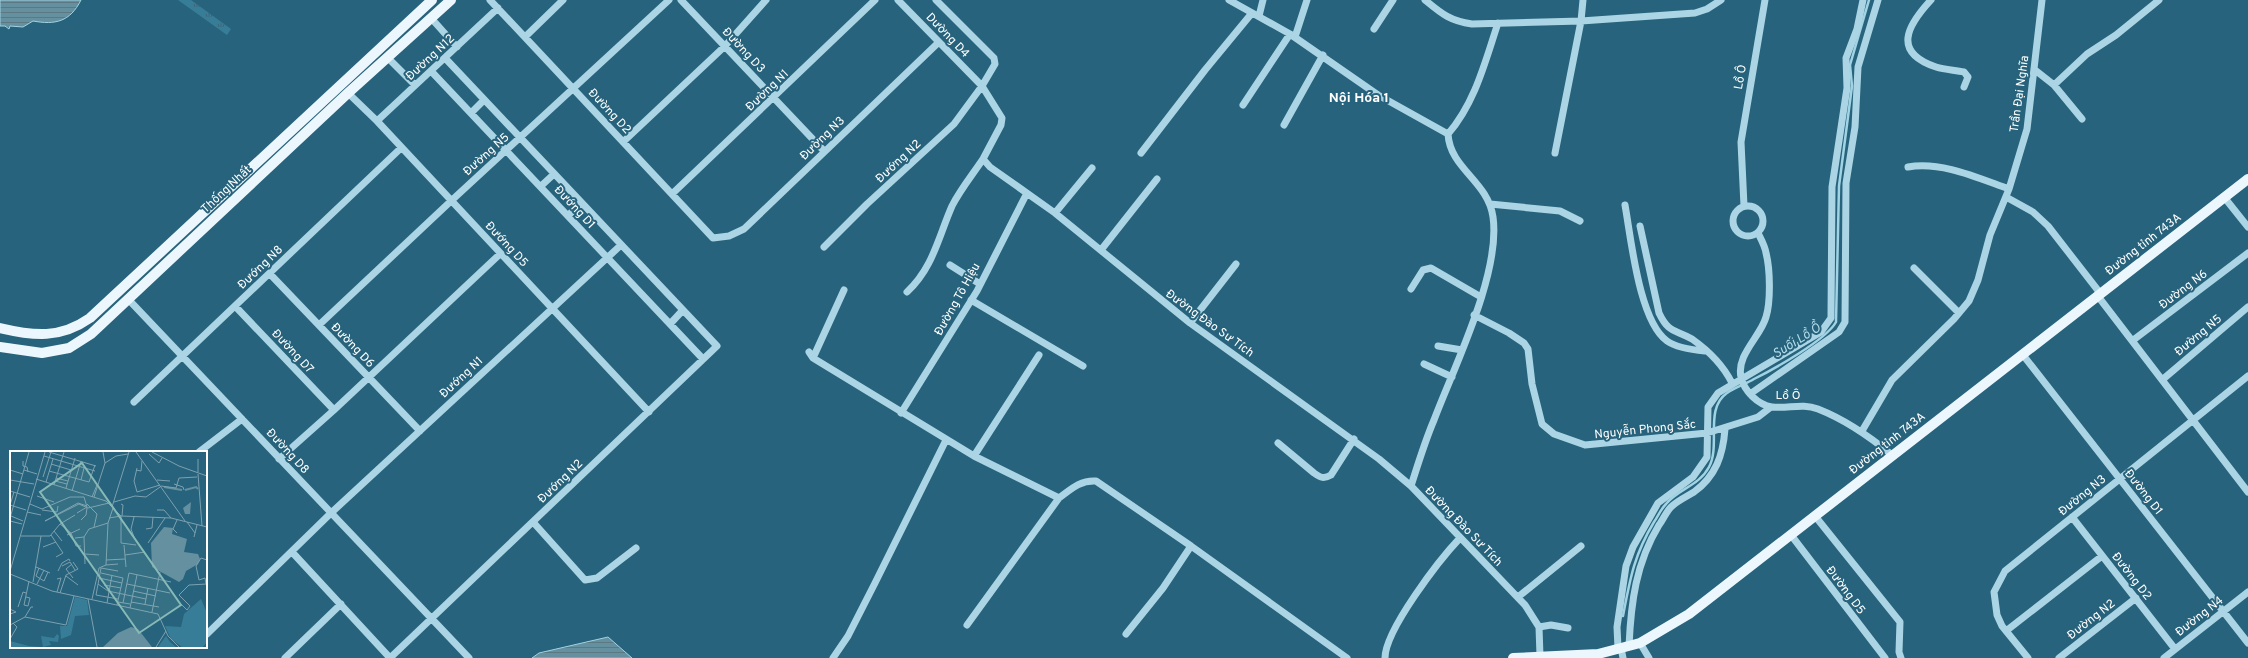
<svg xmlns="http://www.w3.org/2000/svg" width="2248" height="658" font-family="Overpass,sans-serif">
<defs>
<pattern id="grass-tufts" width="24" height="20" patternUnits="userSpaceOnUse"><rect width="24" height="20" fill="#387d97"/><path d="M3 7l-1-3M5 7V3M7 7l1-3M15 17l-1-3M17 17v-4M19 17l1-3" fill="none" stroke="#426472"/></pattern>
<pattern id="water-rules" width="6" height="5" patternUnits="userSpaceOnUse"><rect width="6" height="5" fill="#6490a0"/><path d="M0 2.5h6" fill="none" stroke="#5c7883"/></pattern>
</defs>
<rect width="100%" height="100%" fill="#27637c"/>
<path fill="url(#grass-tufts)" d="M178 0H191L231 29 227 35Z"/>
<path fill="url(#water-rules)" stroke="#a0d3e4" d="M0 0H81C70 22 55 25 33 21L23 27 10 26 9 29 5 26H0Z
M608 637 632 658H532L539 653Z"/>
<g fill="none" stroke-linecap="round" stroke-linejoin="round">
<path stroke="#a0d3e4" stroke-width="2.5" d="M1623 616C1630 579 1634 555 1654 522 1658 516 1661 509 1666 504 1678 489 1699 486 1709 467 1721 445 1704 409 1727 393 1735 387 1746 384 1754 379 1774 369 1826 340 1836 322L1839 186 1852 86 1850 65 1869 0"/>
<path stroke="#abd5e4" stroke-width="7" d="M490 0 713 238 729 236 744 229 939 42
M681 0 824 151
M936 0 994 58 995 64 982 86 1002 118 1001 125 983 159 990 167 1055 213 1190 323 1379 459 1411 486 1525 605 1539 627 1540 656
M1229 0 1290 34 1378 95 1448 134C1475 103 1485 62 1498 23
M1425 0C1442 14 1450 21 1472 24L1581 21 1695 13 1707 9 1721 0
M1931 0C1907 26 1892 52 1936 67 1945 70 1955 70 1964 72L1968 77 1964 87
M1259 16 1263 0
M431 18 457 47
M1374 29 1393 0
M525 37 563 0
M1295 37 1307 0
M388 58 415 85
M2035 70 2054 85 2087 54 2116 35 2159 0
M431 71 703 359
M2054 85 2082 119
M348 93 377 121 649 412
M1243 105 1290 34
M471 113 484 100
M377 121 498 8
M1284 125 1323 55
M623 142 725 46 766 0
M1141 153 1205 70 1252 13
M1555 153 1581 21 1583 0
M1908 167C1941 161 1978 178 2009 189
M541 186 554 174
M672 194 875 0
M2006 197 2033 212 2048 226 2100 293
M2224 197 2248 227
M1490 204 1560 211 1580 221
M1625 205C1631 238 1639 321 1667 341 1677 348 1693 350 1705 351
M1733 221a15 15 0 1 1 30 0a15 15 0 1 1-30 0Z
M1744 206 1741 142 1765 0
M1055 213 1092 168
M568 216 581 202
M1640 226 1659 313C1669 334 1675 329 1692 339 1709 351 1723 365 1732 383
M1758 233C1761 239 1765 246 1766 253 1770 268 1771 301 1766 317 1761 336 1736 355 1741 377 1744 391 1758 405 1772 407 1788 409 1802 403 1818 409 1846 420 1869 436 1892 455
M824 247 867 204 954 124 982 86 898 0
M1101 250 1157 179
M950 265 980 284
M1914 268 1959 313
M270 274 420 431
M1411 289 1423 270 1431 268 1481 297
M907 292C933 268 938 238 952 206 960 190 973 174 983 159
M2097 295 2248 492
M128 299 469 658
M971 300 1083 366
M235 306 334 410
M1474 315 1509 333 1524 343 1528 349 1532 384 1542 424 1554 434 1585 445 1707 433 1758 417 1771 407
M1190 323 1236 264
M670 324 683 310
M319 325 451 201 669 0
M2132 341 2248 253
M1438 346 1462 350
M809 352 813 358 974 456 1059 498
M2023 355 2248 643
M813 358 844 290
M1424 364 1452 377
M2162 380 2248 307
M1750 394 1839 332 1845 322 1846 183 1855 127 1858 67 1878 0
M134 402 401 148
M901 413 977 291 1027 193
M1862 431 1892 380 1954 319 1969 301 1978 280 1990 235 2009 189 2027 129 2042 0
M1278 443 1314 473C1321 478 1324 479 1331 475L1354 439
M199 452 242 419
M974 456 1039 355
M279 459 334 410 500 254
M1411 486C1418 464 1425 441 1434 420 1454 367 1501 273 1493 217 1488 181 1450 169 1448 134
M1815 516 1900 622 1899 652 1901 658
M2072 517 2175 649
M533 522 585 580 597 578 636 548
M1791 535 1885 658
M292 552 390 658
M1518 597 1581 546
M967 625 1059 498C1071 489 1080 480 1096 481L1191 546 1347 658
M1539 627 1551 625 1568 628
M2006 631 2102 556
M207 634 331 513 621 245
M1126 634 1163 588 1191 546
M1640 643 1649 658
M1629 646C1631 602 1636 563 1659 525 1663 520 1666 512 1671 507 1677 501 1686 497 1694 492 1716 476 1723 455 1725 429
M1618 648 1617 627 1626 566 1633 547 1658 503 1693 477 1707 457 1708 407 1718 393 1821 332 1831 318 1832 187 1847 88 1846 58 1857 29 1863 0
M1621 648 1623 658
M285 658 341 604
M390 658 717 346 445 58
M833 658 848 636 875 583 946 440
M1385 658C1385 630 1440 559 1460 538
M2028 658 2002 626 1997 615 1994 592 2005 571 2248 376
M2059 658 2136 598
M2164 658 2248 592"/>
<path stroke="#ebf7fc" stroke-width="10" d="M0 328C34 336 60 339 90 318L432 0
M0 347 42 353 69 348 91 334 348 93 451 0
M1513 658 1598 654 1640 643 1689 614 2248 179"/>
</g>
<g text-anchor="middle" stroke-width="4" stroke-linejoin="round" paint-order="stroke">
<g font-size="12" fill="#fff" stroke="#27637c">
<text transform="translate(948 35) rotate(46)" y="4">Dường D4</text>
<text transform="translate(744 50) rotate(47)" y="4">Đường D3</text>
<text transform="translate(430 57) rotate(-43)" y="4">Đường N12</text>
<text transform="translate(1740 77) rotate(-80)" y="4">Lồ Ô</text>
<text transform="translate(767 90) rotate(-44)" y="4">Đường N1</text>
<text transform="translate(2019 94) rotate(-82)" y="4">Trần Đại Nghĩa</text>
<text transform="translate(610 111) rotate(47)" y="4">Đường D2</text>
<text transform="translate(822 138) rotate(-44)" y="4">Đường N3</text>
<text transform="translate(486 154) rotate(-42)" y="4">Đường N5</text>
<text transform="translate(898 161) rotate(-43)" y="4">Đướng N2</text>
<text transform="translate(226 189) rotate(-43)" y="4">Thống Nhất</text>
<text transform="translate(575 207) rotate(47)" y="4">Đướng D1</text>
<text transform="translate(507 244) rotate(47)" y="4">Đướng D5</text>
<text transform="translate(2143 244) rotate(-38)" y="4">Đường tỉnh 743A</text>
<text transform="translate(260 267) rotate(-44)" y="4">Đướng N8</text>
<text transform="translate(2183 289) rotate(-37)" y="4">Đường N6</text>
<text transform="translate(957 299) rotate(-61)" y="4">Đường Tô Hiệu</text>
<text transform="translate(1210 323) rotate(36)" y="4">Đường Đào Sư Tích</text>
<text transform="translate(2198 335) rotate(-40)" y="4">Đường N5</text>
<text transform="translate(353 345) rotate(46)" y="4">Đường D6</text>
<text transform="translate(293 351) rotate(47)" y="4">Đường D7</text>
<text transform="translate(461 377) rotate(-43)" y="4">Đướng N1</text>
<text x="1788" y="399">Lồ Ô</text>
<text transform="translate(1645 429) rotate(-6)" y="4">Nguyễn Phong Sắc</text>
<text transform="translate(1887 443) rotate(-38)" y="4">Đường tỉnh 743A</text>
<text transform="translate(288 451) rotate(47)" y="4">Đường D8</text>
<text transform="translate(560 481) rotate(-44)" y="4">Đướng N2</text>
<text transform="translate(2144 492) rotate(52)" y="4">Đường D1</text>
<text transform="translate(2082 495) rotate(-39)" y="4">Đường N3</text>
<text transform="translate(1464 526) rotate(46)" y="4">Đường Đào Sư Tích</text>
<text transform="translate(2132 576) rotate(52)" y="4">Đường D2</text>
<text transform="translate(1846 590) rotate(53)" y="4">Đường D5</text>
<text transform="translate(2199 616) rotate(-38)" y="4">Đường N4</text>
<text transform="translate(2091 619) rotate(-38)" y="4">Đường N2</text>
</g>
<g font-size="13" font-style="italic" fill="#b6deec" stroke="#27637c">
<text transform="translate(1796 340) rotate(-32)" y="5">Suối Lồ Ồ</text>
</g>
<g font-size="14" font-weight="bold" fill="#fff" stroke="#27637c">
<text x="1359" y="102">Nội Hóa 1</text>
</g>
</g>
<g transform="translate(10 451)">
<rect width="197" height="197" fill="#27637c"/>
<path d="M65 146 77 149 79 164 65 165 61 184 51 188 50 175H57ZM156 185 160 191 166 196H148ZM0 190 19 195 31 196H0Z" fill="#387d97"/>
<path d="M47 183 49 185 48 191 39 190 41 194 33 196 31 185 44 187Z" fill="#387d97"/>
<path d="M191 148 197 162V191L193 196H172L161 188 155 175 171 176 174 163Z" fill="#387d97"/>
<path d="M181 51 180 63H175L173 57ZM154 76 163 77 162 83 177 88 174 101 188 103 190 108 188 113 176 120 173 128 169 131 142 116 141 92ZM121 176 128 178 142 196H93L108 182Z" fill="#6490a0"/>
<path fill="none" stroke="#6490a0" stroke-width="2" d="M154 36 172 39M175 39 186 36 188 38"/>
<path fill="none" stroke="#7da1b0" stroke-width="1" d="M39 1 86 15M126 1 175 70M142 1 169 15 197 25M139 3 149 12 152 7M34 5 85 20M13 10V15L17 16 18 21M95 12 106 5 118 3M41 13 61 19M127 17 124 30 127 41 150 34M0 19 13 23M14 19 27 23M126 19 131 20 132 10M39 20 79 31 85 14M188 21V8M188 23 192 75M33 26 41 1M46 27 58 30M26 28 96 50 111 65 161 67 197 76M0 29 24 33M71 29 74 17M147 29 160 30M45 30 57 33M36 31 43 8M164 33 173 36 174 39M44 34 54 1M151 35 166 37 169 27 187 26M56 37 65 7M0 40 20 46M62 40 71 10M27 45 44 51M82 46 87 34M84 46 95 12 93 1M104 51 125 45 136 46 150 36M20 53 32 58M77 53 87 63 84 76M111 53 113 54 112 65M0 54 16 59M0 54 4 41M77 55 68 52 35 70 69 53 78 57 99 52M102 56 119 1M32 58 60 46H74M32 59 47 61 48 55M147 59H154L161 67M17 61 31 64M67 62 77 56 74 46M1 65 13 70M111 65V92L126 94M0 67 19 1M99 67 111 65M71 69 76 64 77 57M167 69 163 78 167 82M0 70 12 73M177 71 185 82M50 73 61 82 66 95H71M136 78 142 77 143 66M44 80 52 90M41 84 53 102 46 106M57 84 70 78M11 85H40L50 73 65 64M74 86 79 78 98 72M124 86 121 78 124 66M184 86 187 74M65 87 74 86 75 113M138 92 155 67M114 94 116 116M33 96 46 91M75 103 89 104M115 104 135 101M96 109 115 108M62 113 56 118 63 127M96 114 108 113M52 115 60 111 65 119M26 116 40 122M29 117 26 125 34 130 38 121M0 120 35 1M48 120 52 112 59 108 60 110M91 122 113 127 107 154M0 123 42 140 148 163 158 185 169 196M56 125 68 134M89 127 112 132M47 128 51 127 47 141M23 131 31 85M27 133 34 119M88 133 98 140 136 148M117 133 160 142M196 133 195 127 189 129 186 115 191 107 197 109M94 134 111 137M123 140 146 145M50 142 56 124 68 118 63 111M16 146 20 147 18 155 14 154 19 130M78 148 87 196M82 148 89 117 96 114 98 72 103 57M108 148 86 144 91 117 108 120M108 151 120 153M121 151 149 156M97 152 102 124M113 152 119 122 161 131M135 153 138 137M171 153 177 159 180 155 169 144 179 134 197 133M8 156 13 141 16 142M120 157 127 124M0 158 6 161 0 163M142 161 150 121M15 166 21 156H23M0 174 15 166 56 174 64 145M0 188 7 176 3 172M146 196 156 180"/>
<path fill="#87bab6" fill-opacity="0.15" stroke="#87bab6" stroke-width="2" d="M72 12 171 154 129 182 30 41Z"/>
<rect width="197" height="197" fill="none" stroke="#fff" stroke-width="2"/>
</g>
</svg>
